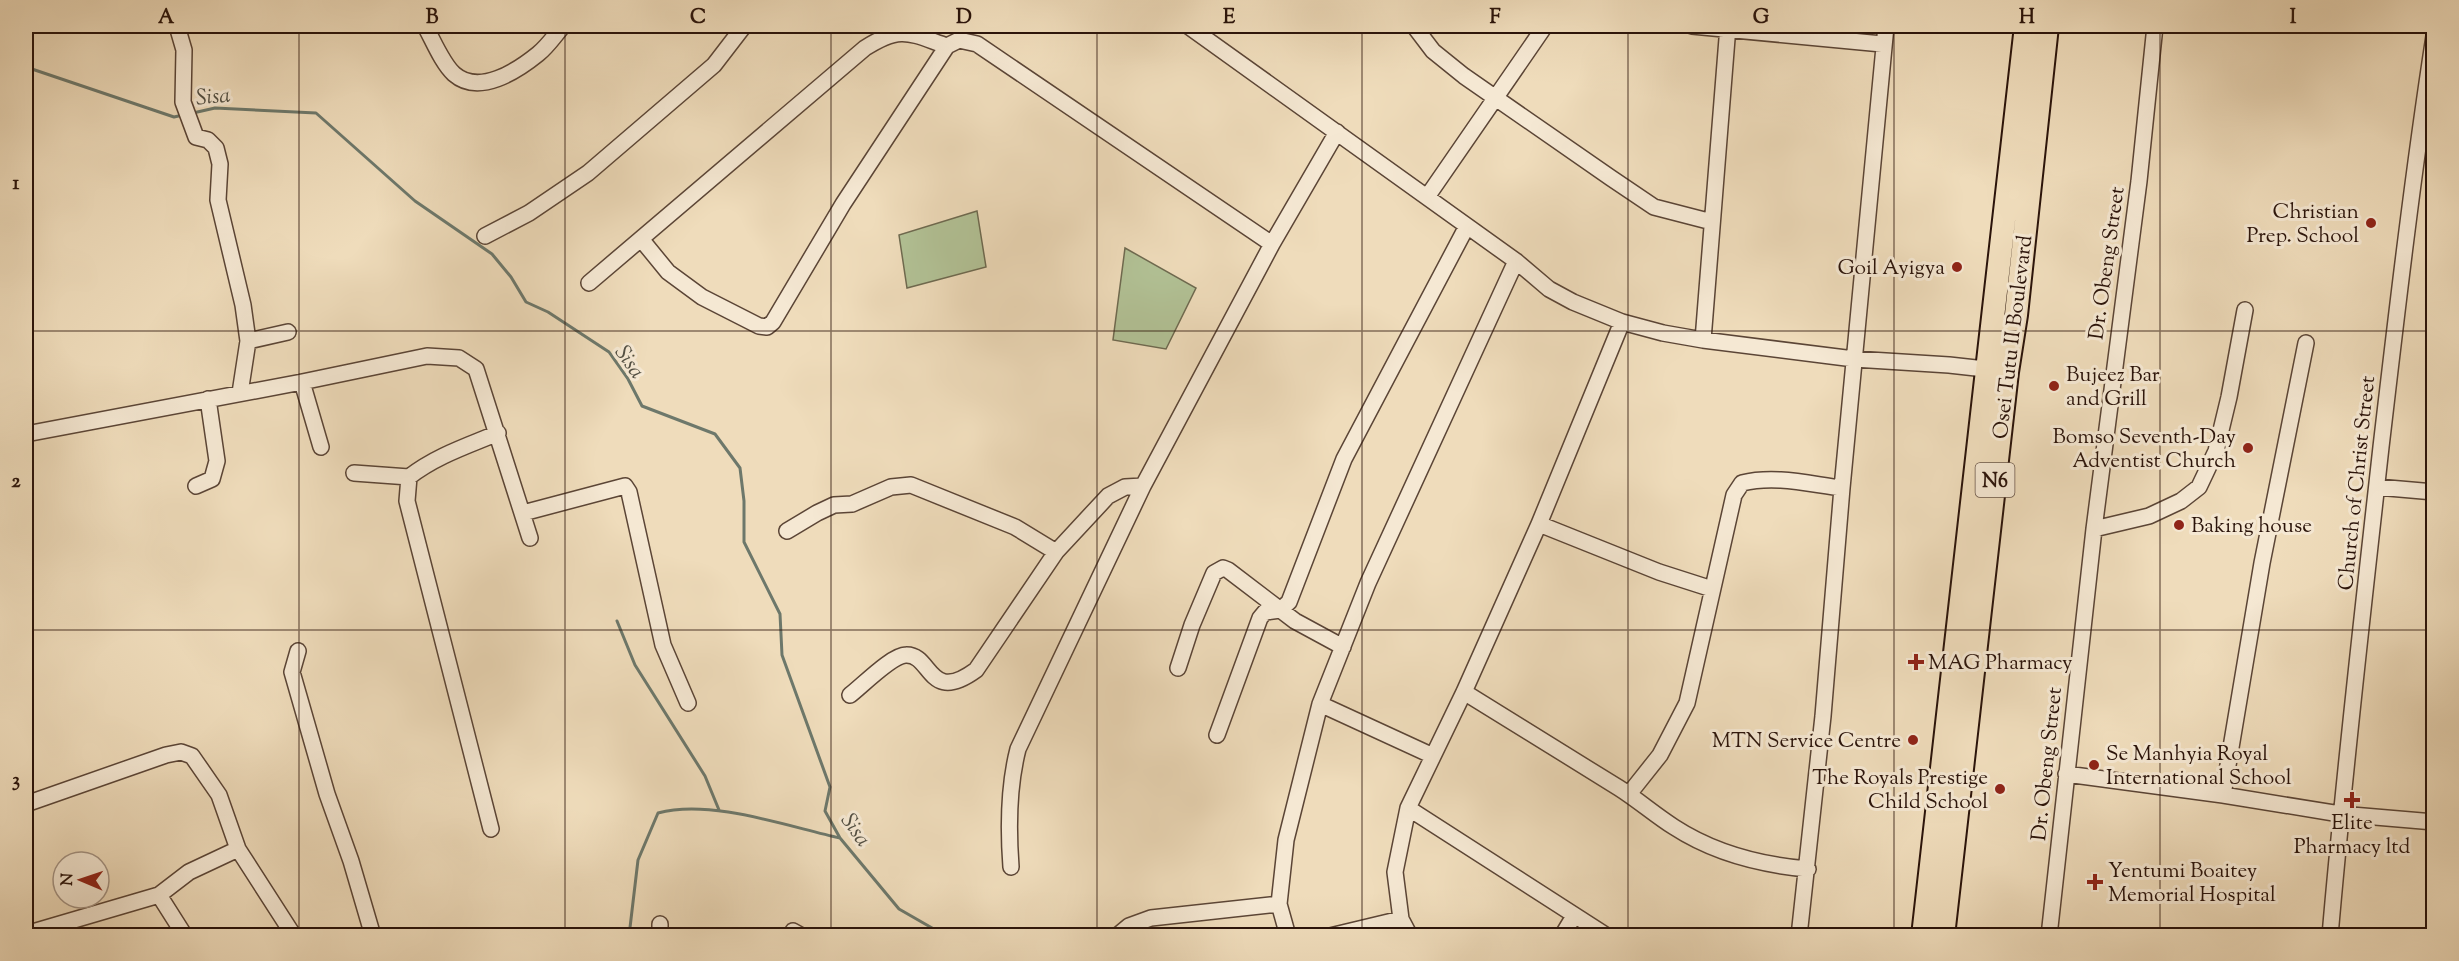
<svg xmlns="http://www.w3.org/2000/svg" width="2459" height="961" font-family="'Sorts Mill Goudy',serif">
<rect width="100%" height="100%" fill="#efdcbb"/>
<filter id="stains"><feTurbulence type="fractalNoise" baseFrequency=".00333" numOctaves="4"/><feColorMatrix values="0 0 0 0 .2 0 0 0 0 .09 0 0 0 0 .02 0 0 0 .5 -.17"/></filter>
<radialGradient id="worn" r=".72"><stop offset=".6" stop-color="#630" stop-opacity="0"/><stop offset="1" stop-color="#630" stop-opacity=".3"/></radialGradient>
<path fill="#b2c296" stroke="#6e6a50" stroke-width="1.5" d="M977 211 986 267 907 288 899 235Z
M1125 248 1196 288 1166 349 1113 340Z"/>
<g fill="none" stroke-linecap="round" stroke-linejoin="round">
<path stroke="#6d786b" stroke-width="3" d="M26 67 174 117 183 115
M193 113 215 108 316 113 415 201 492 254 511 277 526 302 548 312 609 352 628 379 642 406 715 434 740 468 744 501V542L780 614 782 655 830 787 825 811 840 838 899 909 946 936
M617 621 635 665 705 776 719 810
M629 936 638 860 658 813C711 799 786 826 840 838"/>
<defs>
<path id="minor" d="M177 26 184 50 183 102 196 137 208 140 216 148 220 164 218 200 243 305 248 341 240 393
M425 26C433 40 442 63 454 74 479 96 517 71 538 54 548 46 555 35 563 26
M1188 26 1516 261 1549 289 1573 302 1622 322 1663 333 1703 340 1854 359 1949 365 1994 370
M1414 26 1433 51 1464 76 1611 178 1654 207 1712 222
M1692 26 1882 44
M1427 197 1545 26
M485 236 529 213 588 173 714 65 744 26
M641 239 668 272 702 297 759 326 767 327 773 322 843 204 947 46 959 40 977 44 1272 244
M589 283 865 48C901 25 909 33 947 46
M1703 340 1728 26
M248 341 288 332
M302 382 321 447
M26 434 302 382 427 356 459 358 476 369 530 538
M354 473 409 477
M196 486 212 479 217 461 208 399
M2377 487 2434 492
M523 513 625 486 629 492 663 645 688 703
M1539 524 1659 572 1712 589
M2094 529 2149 516 2181 501 2199 487 2216 451 2229 397 2245 310
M787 531 817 513 834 505 852 504 891 487 911 485 1015 527 1056 552
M298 651 292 672 327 794 351 861 373 936
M1178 668 1192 625 1214 573 1223 568 1228 570 1295 621 1343 647
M1464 692C1515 724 1567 756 1619 788 1638 800 1655 815 1674 827 1714 853 1761 865 1808 869
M850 695C862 686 892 655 906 655 932 654 928 705 976 670L1056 552 1108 496 1125 487 1143 486
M1320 704 1433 756
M1217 735 1260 618 1265 612 1280 610 1289 602 1344 459 1467 226
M2066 774 2223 795 2340 814 2434 822
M1629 794 1660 755 1687 703 1734 495 1742 483C1775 475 1809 484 1842 488
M2223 795 2262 563 2306 343
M26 804 166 755 181 752 192 756 219 795 238 849 294 936
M1408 808 1607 936
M491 829 407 501 409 477C436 456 467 446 498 433
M1011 867C1008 827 1008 788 1018 749L1143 486 1272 244 1337 132
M159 895 185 936
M660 924V936
M793 931 802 936
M26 934 159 895 189 872 238 849
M1117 936 1129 926 1151 918 1279 904
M1288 936 1279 904 1286 840 1320 704 1368 583 1516 261
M1330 936 1401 919
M1410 936 1401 919 1395 872 1408 808 1464 692 1539 524 1622 322
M1562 936 1574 916
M1799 936 1823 716 1842 488 1886 26
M2049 936 2094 529 2139 181 2155 26
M2330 936C2344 772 2363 610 2381 447 2397 310 2413 173 2434 36"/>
<path id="highway" d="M1923 936 2026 26
M1943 936 2007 372 2016 315 2047 26"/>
</defs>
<use href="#minor" stroke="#5b4536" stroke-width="18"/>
<use href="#highway" stroke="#2a130a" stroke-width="26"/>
<use href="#minor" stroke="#f5e8d3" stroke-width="15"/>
<use href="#highway" stroke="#efdcbb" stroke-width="22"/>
</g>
<path fill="none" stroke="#2a130a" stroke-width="1.5" stroke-opacity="0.55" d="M299 26V936M565 26V936M831 26V936M1097 26V936M1362 26V936M1628 26V936M1894 26V936M2160 26V936M26 331H2434M26 630H2434"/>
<g fill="#8f2418" stroke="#f5e8d3" stroke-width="2">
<circle cx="2371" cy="223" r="6"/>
<circle cx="1957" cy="267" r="6"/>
<circle cx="2054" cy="386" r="6"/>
<circle cx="2248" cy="448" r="6"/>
<circle cx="2179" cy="525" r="6"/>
<path d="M1913 653h6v6h6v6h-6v6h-6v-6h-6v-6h6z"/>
<circle cx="1913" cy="740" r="6"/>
<circle cx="2094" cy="765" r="6"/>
<circle cx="2000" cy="789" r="6"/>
<path d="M2349 791h6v6h6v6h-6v6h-6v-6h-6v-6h6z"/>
<path d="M2092 873h6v6h6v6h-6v6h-6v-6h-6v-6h6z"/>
</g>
<g text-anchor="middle" stroke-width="6" stroke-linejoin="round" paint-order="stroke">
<rect fill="#f5e8d3" stroke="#675346" stroke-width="1.5" x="1975.5" y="463" width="39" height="34" rx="4.5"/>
<g font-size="20" font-weight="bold" fill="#2a130a">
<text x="1995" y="487">N6</text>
</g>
<g font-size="21" fill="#2a130a" stroke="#f5e8d3" text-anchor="end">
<text x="2359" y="218">Christian<tspan x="2359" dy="24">Prep. School</tspan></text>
<text x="1945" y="274">Goil Ayigya</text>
<text x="2066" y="381" text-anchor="start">Bujeez Bar<tspan x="2066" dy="24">and Grill</tspan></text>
<text x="2236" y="443">Bomso Seventh-Day<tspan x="2236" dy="24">Adventist Church</tspan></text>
<text x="2191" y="532" text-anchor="start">Baking house</text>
<text x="1928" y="669" text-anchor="start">MAG Pharmacy</text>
<text x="1901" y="747">MTN Service Centre</text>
<text x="2106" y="760" text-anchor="start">Se Manhyia Royal<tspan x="2106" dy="24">International School</tspan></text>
<text x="1988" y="784">The Royals Prestige<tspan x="1988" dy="24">Child School</tspan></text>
<text x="2352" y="829" text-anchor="middle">Elite<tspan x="2352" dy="24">Pharmacy ltd</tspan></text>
<text x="2108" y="877" text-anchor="start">Yentumi Boaitey<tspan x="2108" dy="24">Memorial Hospital</tspan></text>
</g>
<g font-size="21" fill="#2a130a" stroke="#f5e8d3">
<text transform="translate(2106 263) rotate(-82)" y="7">Dr. Obeng Street</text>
<text transform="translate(2012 337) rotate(-83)" y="7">Osei Tutu II Boulevard</text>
<text transform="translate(2356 483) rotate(-84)" y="7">Church of Christ Street</text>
<text transform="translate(2046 764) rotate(-84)" y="7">Dr. Obeng Street</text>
</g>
<g font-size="22" font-style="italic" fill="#514e42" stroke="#f5e8d3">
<text transform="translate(213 95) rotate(-5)" y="8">Sisa</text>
<text transform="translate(631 361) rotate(55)" y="8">Sisa</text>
<text transform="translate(857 829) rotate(55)" y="8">Sisa</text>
</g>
</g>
<rect width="2459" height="961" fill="none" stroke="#efdcbb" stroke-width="66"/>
<g transform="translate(81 880) rotate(272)"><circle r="28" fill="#f5e8d3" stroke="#a49383" stroke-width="1.5"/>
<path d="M0-4.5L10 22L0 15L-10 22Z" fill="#8f2418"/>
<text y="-9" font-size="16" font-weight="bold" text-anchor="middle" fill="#2a130a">N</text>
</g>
<rect x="33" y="33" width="2393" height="895" fill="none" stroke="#2a130a" stroke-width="2"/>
<g font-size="20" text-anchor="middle" font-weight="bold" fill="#2a130a">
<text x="166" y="23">A</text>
<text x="432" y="23">B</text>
<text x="698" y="23">C</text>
<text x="964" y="23">D</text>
<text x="1229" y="23">E</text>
<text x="1495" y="23">F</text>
<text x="1761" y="23">G</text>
<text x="2027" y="23">H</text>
<text x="2293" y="23">I</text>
<text x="16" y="189">1</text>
<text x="16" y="487">2</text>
<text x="16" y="786">3</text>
</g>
<rect width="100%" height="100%" filter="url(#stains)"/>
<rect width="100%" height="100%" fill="url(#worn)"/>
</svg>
